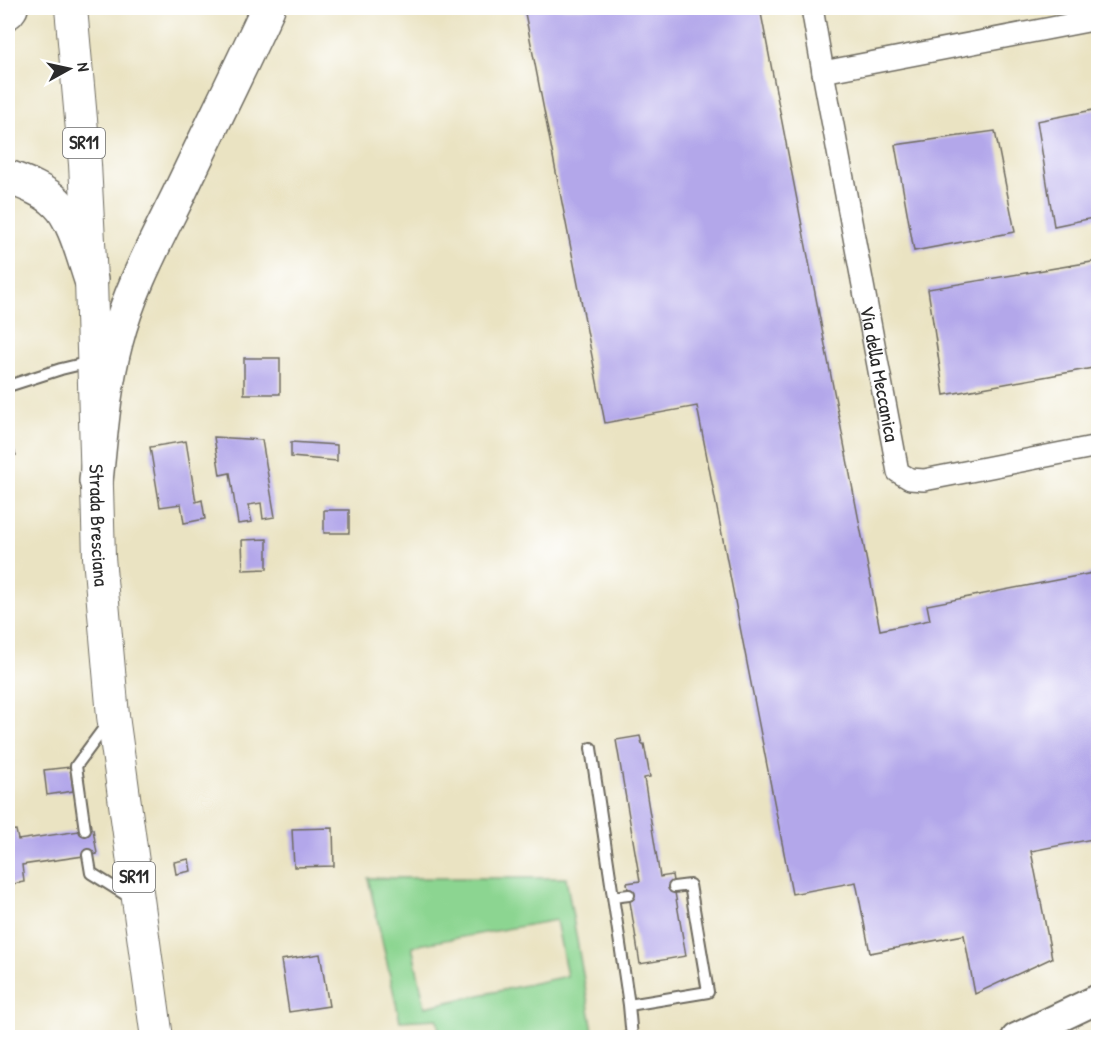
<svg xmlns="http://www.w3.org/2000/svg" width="1106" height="1045" font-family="'Patrick Hand',sans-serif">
<rect width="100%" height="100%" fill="#fff"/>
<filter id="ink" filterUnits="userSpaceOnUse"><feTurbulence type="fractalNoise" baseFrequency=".0167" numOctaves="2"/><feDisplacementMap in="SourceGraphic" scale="12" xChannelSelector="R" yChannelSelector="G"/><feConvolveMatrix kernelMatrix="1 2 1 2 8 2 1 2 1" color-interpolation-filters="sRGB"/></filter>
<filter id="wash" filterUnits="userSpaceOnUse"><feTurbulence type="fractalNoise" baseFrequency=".008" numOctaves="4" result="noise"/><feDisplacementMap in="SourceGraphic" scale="24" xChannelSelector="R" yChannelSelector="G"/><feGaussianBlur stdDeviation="1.35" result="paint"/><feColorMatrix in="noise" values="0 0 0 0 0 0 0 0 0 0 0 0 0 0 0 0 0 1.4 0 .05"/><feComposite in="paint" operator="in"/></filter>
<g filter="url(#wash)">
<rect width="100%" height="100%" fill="#eae3c2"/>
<path fill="#8cd591" stroke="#5c805e" stroke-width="1.5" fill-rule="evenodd" d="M368 878H566L594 1037H440L437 1019 400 1021ZM556 920 567 976 425 1007 412 946Z"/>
<g id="blocks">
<path fill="#b3a7ea" d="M524 8H760L880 630 930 620 927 605 1098 572V838L1031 851 1052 958 975 994 964 935 870 953 856 882 792 894 697 406 605 423Z
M1098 109V217L1054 226 1037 121Z
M995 131 1015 232 914 251 895 145Z
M1098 261V367L944 395 928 289Z
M244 358H280V394H244Z
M8 435 16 455 8 458Z
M214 437 262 440 275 517 263 519 261 503 248 505 252 522 238 524 230 473 220 475Z
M186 441 196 502 202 500 205 519 184 523 181 504 160 507 150 447Z
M291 442 337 445V461L291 457Z
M324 510H349V533H324Z
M267 539V569L243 570 242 540Z
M640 736 642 744H644L650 777 644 778 660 877 672 875 686 956 640 964 627 883 640 881 616 740Z
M70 767 73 791 47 795 44 770Z
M333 828 334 866 294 867 292 829Z
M93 829 97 854 22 865 24 882 8 885V831L16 830 18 840Z
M189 859 191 871 176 874 174 862Z
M320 954 329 1006 289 1012 281 960Z"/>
</g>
</g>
<g filter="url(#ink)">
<use href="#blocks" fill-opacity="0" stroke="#6e6b60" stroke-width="1.5"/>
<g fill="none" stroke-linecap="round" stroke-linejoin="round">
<defs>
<path id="lane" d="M8 386 61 369 90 362
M591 748 629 1005 632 1038
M85 830 76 766 107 724
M88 855 91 873 131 898
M613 897 629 895
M629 1005 708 992 690 885 674 887"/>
<g id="street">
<path id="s1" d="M812 8 823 72 898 472 910 479 924 480 1098 446"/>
<path d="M823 72 1098 19"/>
</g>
<path id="secondary" d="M1016 1038 1098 999"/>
<g id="primary">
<path id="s2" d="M71 8 85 164 91 280 99 557 113 716 157 1038"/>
</g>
<path id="highway" d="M8 12 11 8
M8 177C24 183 44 190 57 203 74 219 83 257 91 280
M96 481C101 435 104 387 116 342 129 291 155 243 178 196 208 133 239 71 268 8"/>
</defs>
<use href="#lane" stroke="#6e6b60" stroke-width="14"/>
<use href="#street" stroke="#6e6b60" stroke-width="24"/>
<use href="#secondary" stroke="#6e6b60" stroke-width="32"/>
<use href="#primary" stroke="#6e6b60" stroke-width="34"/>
<use href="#highway" stroke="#6e6b60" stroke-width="36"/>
<use href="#lane" stroke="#fff" stroke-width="10"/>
<use href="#street" stroke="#fff" stroke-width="21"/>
<use href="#secondary" stroke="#fff" stroke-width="28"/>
<use href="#primary" stroke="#fff" stroke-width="32"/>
<use href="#highway" stroke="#fff" stroke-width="33"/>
</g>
</g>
<g text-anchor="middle" stroke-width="5" stroke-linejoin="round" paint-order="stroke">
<g fill="#fff" stroke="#6b6b6b" stroke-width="1.5">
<rect x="63" y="128" width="42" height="30" rx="4.5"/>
<rect x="113" y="862" width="42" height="30" rx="4.5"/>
</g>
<g font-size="18" font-weight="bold" fill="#2b2b2b">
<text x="84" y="149">SR11</text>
<text x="134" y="883">SR11</text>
</g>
<g font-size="20" fill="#2b2b2b" stroke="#fff">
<text dy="7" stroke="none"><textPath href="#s1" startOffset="372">Via della Meccanica</textPath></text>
<text dy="7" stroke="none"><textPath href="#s2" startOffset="518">Strada Bresciana</textPath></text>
</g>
</g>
<rect width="1106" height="1045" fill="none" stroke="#fff" stroke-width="30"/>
<g transform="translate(69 69) rotate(82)" stroke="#ffffff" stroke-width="4.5" paint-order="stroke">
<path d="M0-4.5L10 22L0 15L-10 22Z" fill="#2b2b2b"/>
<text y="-9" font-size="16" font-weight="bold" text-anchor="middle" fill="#2b2b2b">N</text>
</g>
</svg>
